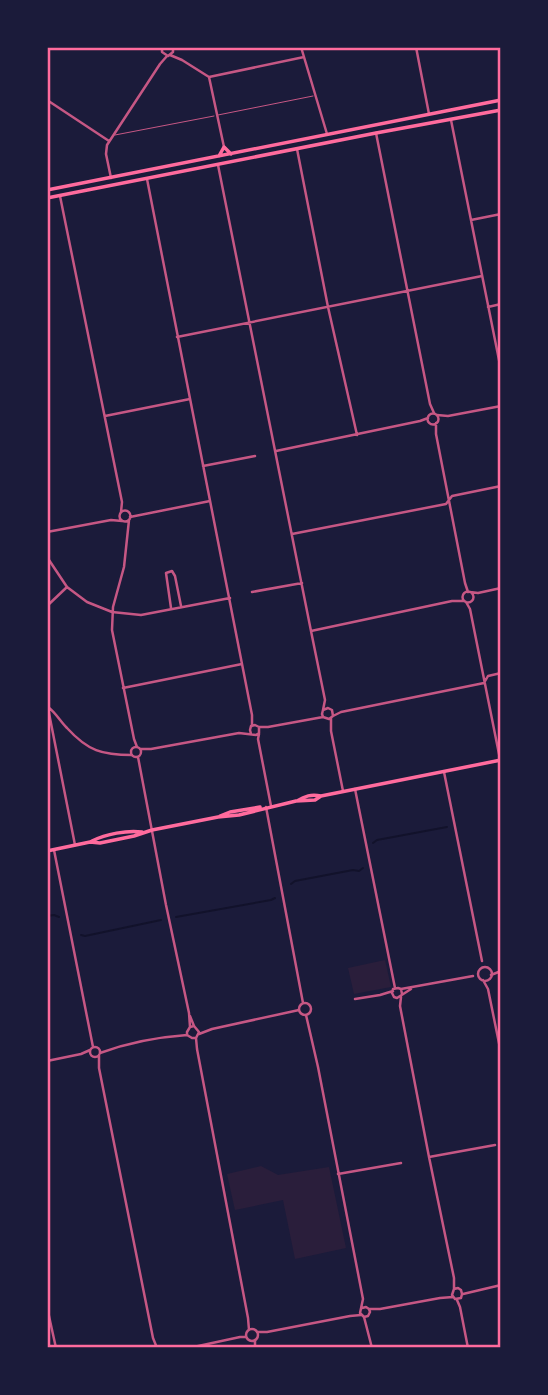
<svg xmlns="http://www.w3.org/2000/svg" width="548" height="1395" font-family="'Sofia Sans Condensed',sans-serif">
<rect width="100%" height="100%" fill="#1b1b3a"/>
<path fill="#2a1e3b" d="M385 960 391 987 354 994 348 968Z
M261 1166 278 1175 329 1167 346 1248 295 1259 283 1200 235 1210 227 1174Z"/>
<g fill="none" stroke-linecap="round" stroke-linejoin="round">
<path stroke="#12122b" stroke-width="2" d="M373 843 377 840 447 827
M291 884 295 881 353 870 359 871 363 868
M47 916 54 915 59 917
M176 917 271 900 275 898
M81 935 85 936 161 920"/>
<path stroke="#c65784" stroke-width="1" d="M218 115 313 96
M115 135 214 116"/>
<path stroke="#c65784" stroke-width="2.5" d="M162 47V52L168 56 173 52V47
M301 47 327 134
M416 47 429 114
M170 55 182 60 209 77 224 147
M209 77 304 57
M47 100 109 141
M451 120 501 370
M376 133 430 404 434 413
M297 149 328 307 357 435
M218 165 311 631 325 700 323 710
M111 178 106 154 107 145 160 64 167 56
M147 179 252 715V726
M60 196 122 502 121 512
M471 220 501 214
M488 307 501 304
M177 337 482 276
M427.5 419a5.5 5.5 0 1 1 11 0a5.5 5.5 0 1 1-11 0Z
M437 415 448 416 501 406
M105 416 190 399
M436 423V434L465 583 468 592
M276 451 420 421 428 418
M203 466 255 456
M119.5 516a5.5 5.5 0 1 1 11 0a5.5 5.5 0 1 1-11 0Z
M130 517 210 501
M129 520 124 567 113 607 112 630 134 739 137 747
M47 532 111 520 122 521
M292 534 446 504 452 496 501 486
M47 557 67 587 87 602 112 612 141 615 230 598
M462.5 597a5.5 5.5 0 1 1 11 0a5.5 5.5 0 1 1-11 0Z
M252 592 302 583
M470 592 478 593 501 588
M466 602 470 609 500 759
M47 606 67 587
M171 608 166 573 172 571 175 576 181 606
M311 631 452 601H464
M123 688 242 664
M47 703 75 845
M48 707C56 713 60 721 67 728 88 751 102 755 132 755
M333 716 341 712 484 683 488 676 501 673
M331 718V731L343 791
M259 727H268L323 717 329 719 333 716 332 710 328 708 323 710 322 714 323 717
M259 734 258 739 271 806
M131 752a5 5 0 1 1 10 0a5 5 0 1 1-10 0Z
M140 749H151L239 733 256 735 259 733V727L255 725 251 726 250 730 251 734
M138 757 166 905 189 1013 190 1027
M444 772 482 961
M355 789 395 988
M266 807 303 1003
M54 850 93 1047
M478 974a7 7 0 1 1 14 0a7 7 0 1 1-14 0Z
M491 975 501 971
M483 980 488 989 501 1053
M401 989 473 976
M402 994 401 989 398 988 393 989 392 993 394 997 397 998 411 989
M401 997 400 1006 429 1157 454 1278V1289L452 1295 455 1299 461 1298 462 1294 461 1290 458 1288 454 1289
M355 999 380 995 393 991
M299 1009a6 6 0 1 1 12 0a6 6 0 1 1-12 0Z
M306 1015 318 1067 363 1299 360 1313 364 1317 368 1316 370 1312 369 1309 366 1307 362 1308
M190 1016 194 1026 199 1032 196 1038H192L187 1035V1032L190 1027 194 1026
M199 1034 212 1029 299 1010
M196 1038 197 1049 248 1318 249 1330
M90 1052a5 5 0 1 1 10 0a5 5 0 1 1-10 0Z
M100 1053C127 1043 159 1037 187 1035
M99 1055V1068L153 1338 157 1348
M47 1061 81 1054 90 1050
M429 1157 495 1145
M338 1174 401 1163
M463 1294 501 1285
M457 1300 460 1307 468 1348
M47 1307 56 1348
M369 1309H380L440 1298 453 1297
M364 1317 372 1348
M246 1335a6 6 0 1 1 12 0a6 6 0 1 1-12 0Z
M257 1332H267L350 1316 361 1315
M189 1348 240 1337H246
M255 1348V1340"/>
<path stroke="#ff6b9d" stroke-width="3.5" d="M297 801C305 796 311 794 321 796
M220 816 230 812 260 807
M92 841C106 834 127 830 142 832
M47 851 90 842 100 843 134 836 152 830 218 817 239 815 296 801 315 800 321 796 501 760"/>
<path stroke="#ff6b9d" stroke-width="3.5" d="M219 156 224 147 231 154
M47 190 501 100
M47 198 376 133 501 110"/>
</g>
<rect width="548" height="1395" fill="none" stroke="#1b1b3a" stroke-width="98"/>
<rect x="49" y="49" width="450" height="1297" fill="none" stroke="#ff6b9d" stroke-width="2.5"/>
</svg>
